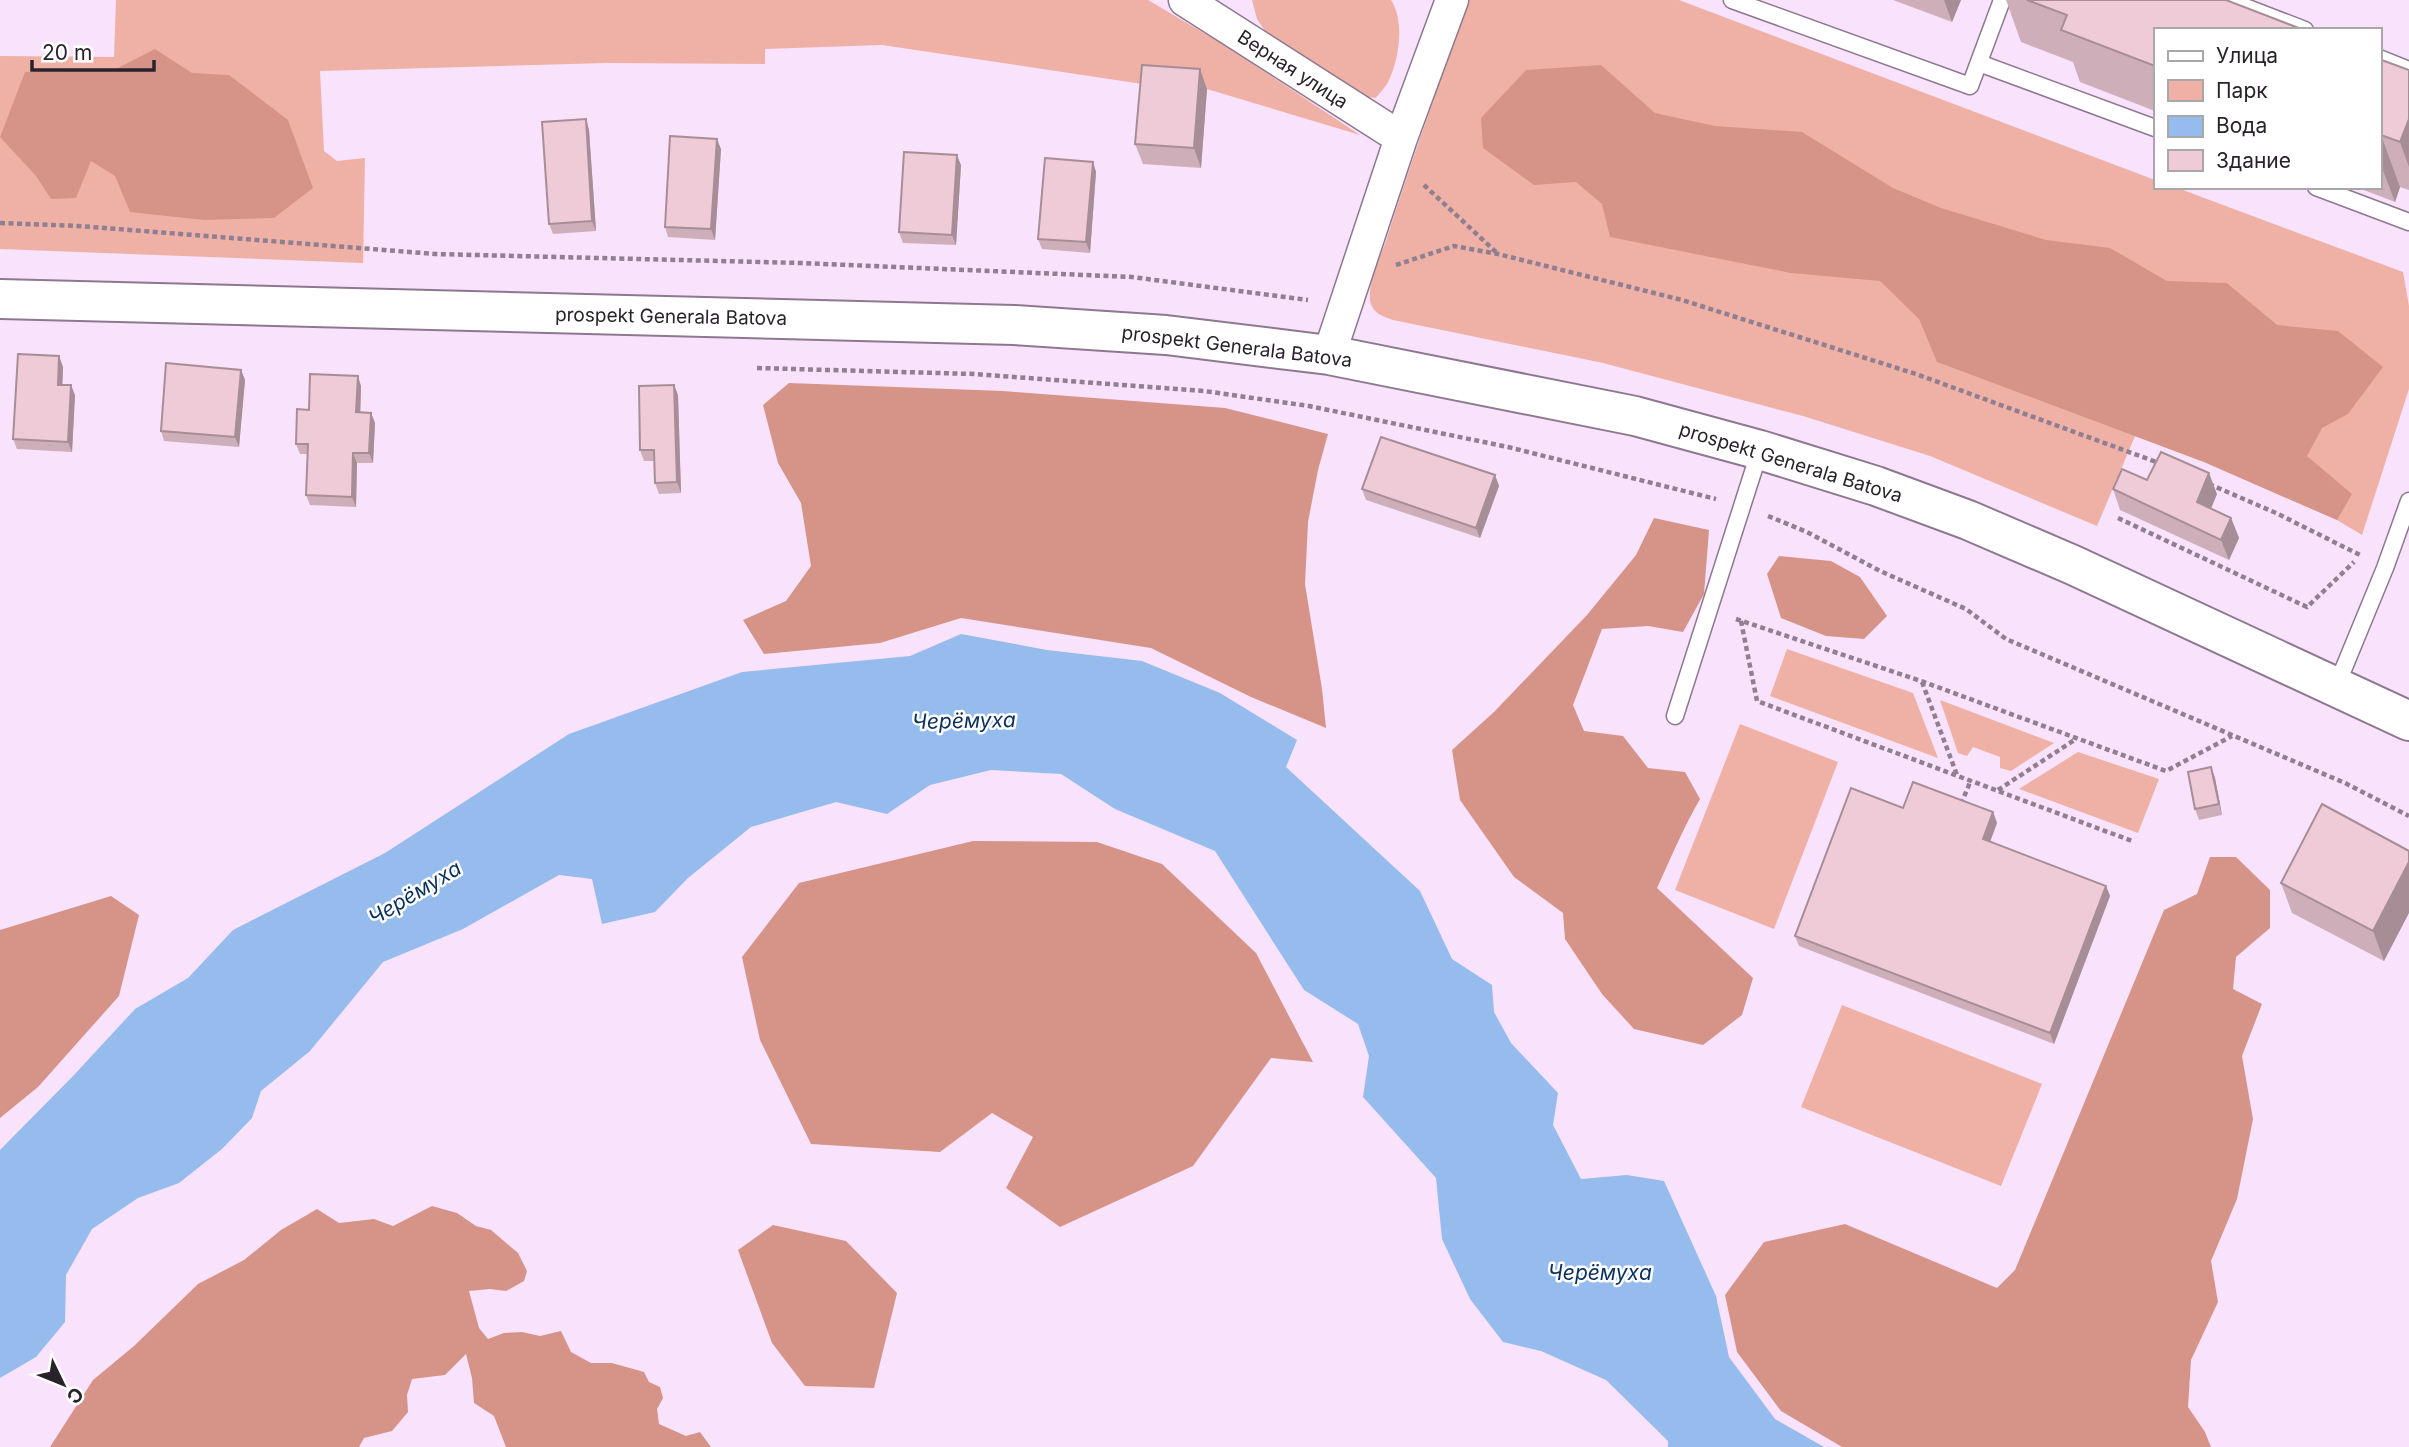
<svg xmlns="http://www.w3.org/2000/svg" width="2409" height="1447" font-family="Inter,sans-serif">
<rect width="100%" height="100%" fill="#f9e2fc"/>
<path fill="#efb1a6" d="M116 0H1148L1226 46 1360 135 1207 89 1149 85 882 45 765 49V64L606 63 320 71 324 151 337 161 365 158 363 263 0 249V56L114 57Z
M1252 0H1391C1405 21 1399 59 1389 80 1386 87 1380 92 1376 98L1361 96 1265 31 1257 19Z
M1469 0H1679L2155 180V187H2175L2403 272 2409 306V389L2362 535 2337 520 2204 462 2135 436 2097 526 1930 456 1803 416 1603 363 1393 320C1382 316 1372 313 1370 300 1368 281 1381 256 1387 238 1412 158 1441 79 1469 0Z
M1787 649 1913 693 1938 758 1770 696Z
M1940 700 2054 743 2011 771 2000 768V757L1973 747 1967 756 1958 753Z
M1740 724 1838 762 1774 929 1675 890Z
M2078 752 2159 779 2138 833 2019 789Z
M1842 1005 2042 1084 2001 1186 1801 1107Z"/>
<path fill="#d69489" d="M155 49 192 73 229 75 288 120 313 188 274 218 204 220 130 212 115 176 91 161 76 198 51 199 36 176 0 137 25 72 114 70Z
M1601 65 1655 113 1715 126 1802 132 1893 188 1941 208 2046 240 2110 248 2167 281 2227 283 2277 325 2338 331 2383 367 2348 414 2322 428 2307 456 2352 494 2337 520 2204 462 1937 362 1919 319 1880 281 1791 273 1610 237 1602 204 1576 182 1534 185 1483 148 1481 118 1526 70Z
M789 383 1003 391 1225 408 1328 434 1318 470 1308 522 1305 584 1322 689 1326 728 1251 697 1151 648 961 618 880 643 764 654 743 620 786 601 811 566 801 503 778 463 763 405Z
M1654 518 1709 530 1704 594 1683 632 1648 626 1602 629 1573 705 1584 731 1623 736 1648 768 1685 772 1700 799C1683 828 1671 858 1657 888L1753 978 1742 1015 1703 1045 1634 1029 1602 994 1565 939 1563 913 1514 877 1460 800 1452 750 1494 712 1587 615 1636 555Z
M1779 556 1831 561 1860 577 1887 616 1864 639 1826 636 1781 618 1767 574Z
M973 841 1097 842 1162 864 1256 953 1313 1062 1271 1058 1193 1166 1060 1227 1006 1188 1033 1137 992 1113 940 1152 811 1144 760 1040 742 957 799 883Z
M2210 857H2236L2270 890V928L2236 957 2233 989 2262 1004 2242 1056 2253 1119 2237 1199 2211 1261 2218 1302 2191 1360 2188 1407 2205 1432 2211 1447H1842L1781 1411 1737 1352 1725 1295 1764 1242 1845 1224 1997 1288 2015 1270 2164 910 2197 894Z
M111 896 139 915 119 996 38 1087 0 1118V930Z
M432 1206 457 1213 476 1226 491 1230 518 1253 527 1271 524 1281 506 1291 490 1289 469 1291 479 1328 488 1339 504 1333 522 1332 540 1336 561 1331 571 1352 591 1363H612L644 1372 649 1382 660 1387 663 1398 657 1409 659 1424 686 1436 700 1432 711 1447H506L494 1416 474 1403 472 1378 466 1354 445 1375 412 1379 407 1395 408 1412 392 1431 364 1438 359 1447H50L93 1380 134 1346 198 1284 244 1260 281 1230 317 1209 339 1223 374 1219 393 1226Z
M773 1225 846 1241 897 1293 874 1388 805 1386 772 1343 738 1250Z"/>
<path fill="#96bced" d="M961 634 1047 650 1142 661 1220 693 1297 740 1286 767 1420 891 1452 959 1492 985 1494 1012 1511 1043 1558 1093 1553 1125 1581 1179 1627 1175 1664 1181 1716 1296 1729 1357 1775 1419 1824 1447H1668V1441L1606 1380 1541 1351 1503 1342 1470 1299 1442 1239 1436 1178 1363 1097 1369 1056 1358 1024 1304 990 1215 851 1115 809 1061 774 991 770 930 785 887 814 836 802 751 827 688 878 655 912 602 924 592 879 559 875 463 929 383 962 310 1051 261 1091 252 1118 222 1149 179 1183 138 1198 92 1229 66 1275 65 1322 36 1357 0 1378V1150L74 1075 135 1009 188 978 233 930 385 853 569 734 742 672 910 656Z"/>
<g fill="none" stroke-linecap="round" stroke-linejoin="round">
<defs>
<path id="service" d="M1732 0 1970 86 2002 0
M2227 0 2305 30
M2379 58 2409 70
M1979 63 2155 128
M2316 187 2409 222
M2336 687 2385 568 2409 501
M1675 716 1760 450"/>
<path id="minor" d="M1185 0 1401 138
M1329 355 1401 138 1452 0"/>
<path id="primary" d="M0 299 1014 325 1166 335 1329 355 1635 416 1760 450 1876 486 1968 520 2073 565 2409 721"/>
</defs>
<use href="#service" stroke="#8d788f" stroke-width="19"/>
<use href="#minor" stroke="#8d788f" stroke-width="35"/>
<use href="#primary" stroke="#8d788f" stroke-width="42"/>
<path stroke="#8f7f91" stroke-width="4.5" stroke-dasharray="5 3.5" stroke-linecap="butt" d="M1424 185 1497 253
M0 223 79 226 435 254 801 263 1132 277 1308 300
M1396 265 1454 246 1498 254 1682 300 1916 374 2159 463
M757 368 974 374 1204 391 1309 406 1508 447 1716 499
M2209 484 2276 513 2360 555
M1768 516 1807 532 1880 571 1966 609 2006 639 2345 783 2409 816
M2118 518 2307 607 2354 562
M1736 619 1921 681 2166 771 2232 736
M1741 621 1757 701 2132 841
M1922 682 1957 775
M1998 790 2076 739
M1961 804 1971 780"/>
<use href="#service" stroke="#fff" stroke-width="16"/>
<use href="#minor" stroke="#fff" stroke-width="32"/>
<use href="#primary" stroke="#fff" stroke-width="38"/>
</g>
<path fill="#ceafb9" d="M1893 0H1961L1952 22Z
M2006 0H2226L2155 30V111L2080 82 2073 62 2021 42Z
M2379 59 2409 70V190L2400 187 2395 202 2356 187H2379Z
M1207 89 1201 168 1143 164 1135 144Z
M586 119 589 130 596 231 553 234 549 224Z
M721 149 715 240 668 237 665 227Z
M1093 162 1096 172 1090 253 1042 249 1038 239Z
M961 165 956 245 903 243 899 232Z
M59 356 63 367 62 385 75 395 72 452 17 449 13 439Z
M241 370 245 380 239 447 164 441 161 431Z
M674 385 678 395 681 493 659 494 655 483 654 461H644L640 450Z
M361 386 360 413H371L375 423 373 463H357L356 507 310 505 306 495 308 454H300L296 444Z
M1495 475 1499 486 1480 538 1366 500 1362 489Z
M2147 480 2217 494 2211 508 2231 518 2239 538 2229 560 2120 510 2113 489Z
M2211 767 2215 778 2222 815 2199 820 2195 809Z
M1903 808 1993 812 1997 823 1990 842 2106 886 2110 896 2054 1044 1799 946 1795 936Z
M2409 851 2384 961 2292 913 2281 883Z"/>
<path fill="#a78e96" d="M1944 0H1961L1952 22Z
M1200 69 1207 89 1201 168 1194 148Z
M586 119 589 130 596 231 592 221Z
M2409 119V167L2400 142Z
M2381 135 2400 187 2395 202 2379 160V141Z
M717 139 721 149 715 240 711 229Z
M957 155 961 165 956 245 952 235Z
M1093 162 1096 172 1090 253 1086 242Z
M59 356 63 367 62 395 58 385Z
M241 370 245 380 239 447 235 437Z
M358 376 361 386 360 423 356 412Z
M71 385 75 395 72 452 68 442Z
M674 385 678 395 681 493 677 482Z
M371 413 375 423 373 463 369 453Z
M353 453 357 463 356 507 352 497Z
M2209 473 2217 494 2205 523 2197 502Z
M1495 475 1499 486 1480 538 1476 528Z
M2231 518 2239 538 2229 560 2221 540Z
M2211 767 2215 778 2222 815 2219 804Z
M1993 812 1997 823 1987 850 1983 839Z
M2409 862V913L2384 961 2373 931Z
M2106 886 2110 896 2054 1044 2050 1033Z"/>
<path fill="#efcbd7" stroke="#a78e96" stroke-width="2" d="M2027 0H2226L2304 30H2155V66L2061 30 2067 15Z
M2379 59 2409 70V119L2400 142 2381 135 2379 141Z
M1142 65 1200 69 1194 148 1135 144Z
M586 119 592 221 549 224 542 122Z
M670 136 717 139 711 229 665 227Z
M904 152 957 155 952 235 899 232Z
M1045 158 1093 162 1086 242 1038 239Z
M18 354 59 356 58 385H71L68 442 13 439Z
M166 363 241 370 235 437 161 431Z
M310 374 358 376 356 412 371 413 369 453H353L352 497 306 495 308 444H296L297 409 309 410Z
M674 385 677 482 655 483 654 450H640L639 386Z
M1381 437 1495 475 1476 528 1362 489Z
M2161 452 2209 473 2197 502 2231 518 2221 540 2113 489 2122 469 2147 480Z
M2211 767 2219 804 2195 809 2188 772Z
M1913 782 1993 812 1983 839 2106 886 2050 1033 1795 936 1851 788 1903 808Z
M2322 804 2409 851V862L2373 931 2281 883Z"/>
<g text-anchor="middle" stroke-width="5" stroke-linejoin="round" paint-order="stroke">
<g font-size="19" fill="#2a222b" stroke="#fff">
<text transform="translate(1293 69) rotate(33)" y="7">Верная улица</text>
<text transform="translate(671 316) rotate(1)" y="7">prospekt Generala Batova</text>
<text transform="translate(1237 346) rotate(7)" y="7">prospekt Generala Batova</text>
<text transform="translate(1791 462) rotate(17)" y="7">prospekt Generala Batova</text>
</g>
<g font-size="21" font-style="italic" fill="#0b305c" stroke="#fff">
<text transform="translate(964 721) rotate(-1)" y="7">Черёмуха</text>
<text transform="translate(415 893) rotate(-31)" y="7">Черёмуха</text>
<text x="1600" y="1280">Черёмуха</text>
</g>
</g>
<rect x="2154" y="28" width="228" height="161" fill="#ffffff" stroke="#aaa7aa" stroke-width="2"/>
<rect x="2168" y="51" width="35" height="10" fill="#ffffff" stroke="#aaa7aa" stroke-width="2"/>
<text x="2216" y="63" font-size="21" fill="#2a222b">Улица</text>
<rect x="2168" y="80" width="35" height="21" fill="#efb1a6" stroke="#aaa7aa" stroke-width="2"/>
<text x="2216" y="98" font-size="21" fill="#2a222b">Парк</text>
<rect x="2168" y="116" width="35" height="21" fill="#96bced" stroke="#aaa7aa" stroke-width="2"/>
<text x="2216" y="133" font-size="21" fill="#2a222b">Вода</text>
<rect x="2168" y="150" width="35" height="21" fill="#efcbd7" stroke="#aaa7aa" stroke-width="2"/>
<text x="2216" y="168" font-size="21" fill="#2a222b">Здание</text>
<g transform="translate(63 1384) rotate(133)" stroke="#ffffff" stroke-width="5" paint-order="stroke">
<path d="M0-5L12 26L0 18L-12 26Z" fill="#2a222b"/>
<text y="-10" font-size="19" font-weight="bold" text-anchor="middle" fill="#2a222b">С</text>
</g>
<path d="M32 60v10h122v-10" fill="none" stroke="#2a222b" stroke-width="3.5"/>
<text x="42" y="60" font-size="21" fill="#2a222b" stroke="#ffffff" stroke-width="5" paint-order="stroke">20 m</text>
</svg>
